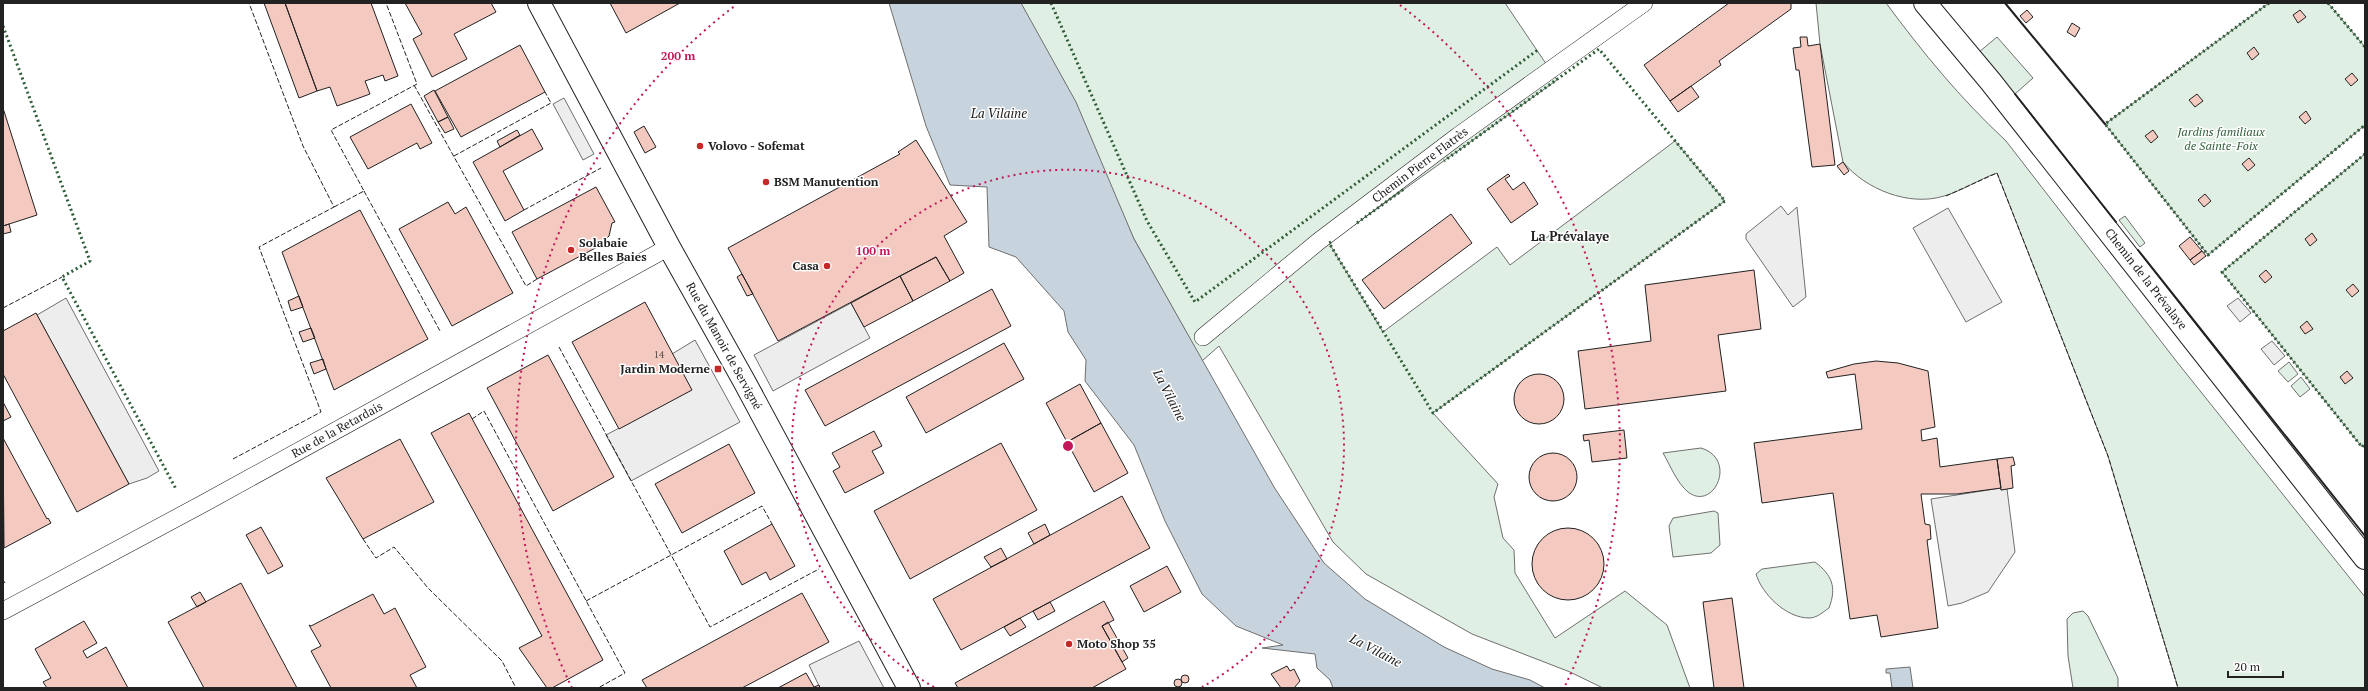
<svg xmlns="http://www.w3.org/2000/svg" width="2368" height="691" font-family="'PT Serif',serif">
<rect width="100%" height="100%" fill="#fff"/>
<path fill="#e0efe3" stroke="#6f6f6f" d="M1020 3H1505L1557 80 1329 243 1383 332 1497 247 1510 265 1675 141 1725 201 1433 413 1498 484 1494 497 1503 538 1514 550 1515 573 1555 638 1625 591 1667 625 1690 688H1603L1570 672 1472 634 1366 574 1333 542 1219 346 1202 361 1134 239Z
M1816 3H1886C1924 54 1959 97 2006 141L2177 362 2365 597V688H2178L2108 456 1997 173C1979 179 1962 191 1944 196 1909 207 1865 189 1843 162L1820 44Z
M2269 3H2328L2365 47V125L2208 255 2105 124Z
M1997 37 2033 78 2015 94 1979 52Z
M2365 154V444L2362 447 2222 272Z
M2125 216 2145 243 2140 247 2119 220Z
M2289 362 2298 374 2288 382 2278 371Z
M2301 377 2310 389 2300 397 2291 386Z
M1701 448C1738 459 1714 512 1688 492 1677 483 1670 465 1663 453Z
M1714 511 1718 513 1720 545 1711 553 1673 557 1669 526 1673 518Z
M1815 562C1832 575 1837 587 1829 608 1823 612 1817 618 1809 618 1786 618 1762 594 1756 574L1762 569Z
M2083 611 2088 616 2118 678V688H2073L2068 656 2067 619 2073 613Z"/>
<path fill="#ededed" stroke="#6f6f6f" d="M564 98 594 154 583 160 553 104Z
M1781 206 1788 215 1797 207 1806 297 1793 307 1746 239V234Z
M1948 208 2002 302 1966 322 1913 228Z
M66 298 159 471 147 478 129 484 37 315Z
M2238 298 2251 313 2240 322 2227 306Z
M851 303 870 338 773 391 754 355Z
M695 340 740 422 631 481 606 435 691 390 672 354Z
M2272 341 2285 356 2274 365 2261 349Z
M2001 488V490L2007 489 2015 552 1988 592 1962 603 1948 606 1931 499Z
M859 641 884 688H820L809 665Z"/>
<path fill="#c7d3dd" stroke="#6f6f6f" d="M889 3H1021L1076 102 1134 239 1274 487 1324 563 1365 599 1444 647 1492 669 1530 680 1545 688H1333L1330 680 1317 668 1315 654 1262 648 1283 645 1236 626 1202 594 1165 521 1134 445 1085 381 1086 360 1068 332 1064 311 1016 257 989 247 987 187 950 185 926 126Z
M1910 667 1913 688H1892L1890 673H1886V669Z"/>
<path fill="#f3c9c0" stroke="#222" d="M264 3H285L317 91 299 98Z
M285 3H371L398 76 385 81 383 75 365 81 370 94 337 106 330 87 317 91Z
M405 3H491L496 12 454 34 467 59 432 77 413 39 422 34Z
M610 3H680L626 33Z
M1729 3H1791V9L1719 61 1721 65 1670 101 1644 65Z
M2027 10 2033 17 2026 23 2020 16Z
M2300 10 2306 17 2298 23 2293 15Z
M2072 23 2080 28 2075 37 2067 32Z
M1800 37H1807L1808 46 1820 44 1835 165 1812 167 1799 70H1796L1793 48 1801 47Z
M520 45 545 92 461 137 435 91Z
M2254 47 2259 54 2252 60 2247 53Z
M2352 73 2358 80 2351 86 2345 79Z
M1691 86 1699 97 1678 112 1670 101Z
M434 90 448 117 438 122 424 96Z
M2197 94 2203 101 2195 107 2189 100Z
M411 104 432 143 420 149 417 143 368 169 350 137Z
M3 108 37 215 3 226Z
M2306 111 2311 119 2305 124 2299 117Z
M448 117 454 129 445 133 438 122Z
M644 126 656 147 645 153 634 132Z
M532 129 543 149 503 171 524 210 505 221 473 162Z
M517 130 520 135 500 147 497 141Z
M2153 130 2158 137 2151 143 2145 136Z
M916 140 967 222 944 236 964 273 950 281 936 257 778 341 728 248 900 154 898 152Z
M2249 158 2255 165 2248 171 2242 164Z
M1843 162 1849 171 1844 175 1837 166Z
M1508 174 1510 176 1505 179 1513 190 1524 182 1538 204 1511 223 1487 189Z
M596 187 615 222 612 223 609 236 602 243 603 244 537 279 512 232Z
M2205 194 2211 201 2204 207 2198 200Z
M448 202 455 214 466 207 513 293 452 326 399 229Z
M360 210 428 339 334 390 282 252Z
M1451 214 1472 243 1384 309 1362 280Z
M9 224 11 232 3 234V226Z
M2312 233 2317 240 2310 246 2305 239Z
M2190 237 2202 251 2190 260 2179 246Z
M2202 251 2206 256 2194 265 2190 260Z
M936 257 950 281 913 301 900 276Z
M1754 270 1761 329 1718 335 1726 391 1585 409 1578 351 1651 341 1645 285Z
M2266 270 2272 277 2265 283 2259 276Z
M742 274 753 294 747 296 737 277Z
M900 276 913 301 864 327 851 303Z
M2353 284 2359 291 2352 297 2346 290Z
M992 289 1011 326 825 426 805 390Z
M299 296 303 307 291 311 288 301Z
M645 302 692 390 619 429 572 342Z
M36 313 129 484 77 512 3 374V331Z
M2307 321 2313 329 2305 334 2300 327Z
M311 328 315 338 303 342 299 332Z
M1004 343 1024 379 926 433 906 397Z
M548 355 614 477 553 511 487 388Z
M323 359 326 369 314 374 310 363Z
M1876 361 1898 363 1928 371 1935 427 1921 430 1922 441 1937 438 1940 467 1997 459 2001 488 1957 494H1921L1925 524 1930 525 1931 539 1927 540 1938 628 1881 637 1877 615 1850 619 1833 493 1762 503 1754 443 1862 429 1855 374 1828 378 1826 372 1854 364Z
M2347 371 2353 378 2345 384 2340 377Z
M1514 399a25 25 0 1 1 50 0a25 25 0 1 1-50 0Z
M1080 384 1101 423 1067 442 1046 403Z
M3 402 11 417 3 421Z
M469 413 603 660 552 688H547L519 648 542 636 431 433Z
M1101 423 1128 473 1094 492 1067 442Z
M1624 430 1627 458 1592 462 1589 440 1584 441 1583 435Z
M874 431 882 446 872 451 884 473 845 493 833 471 840 467 832 453Z
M3 438 47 519 48 518 51 523 4 548Z
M400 439 434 502 363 539 326 478Z
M1001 443 1037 510 910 579 874 511Z
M729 444 755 493 682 533 655 484Z
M1529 477a24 24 0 1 1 48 0a24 24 0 1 1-48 0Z
M2013 457 2015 465 2011 466 2013 488 2001 490 1997 459Z
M1122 496 1150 548 961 650 933 599Z
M772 524 795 566 770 580 766 572 742 585 724 551Z
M1045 524 1050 535 1034 544 1028 533Z
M261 527 283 566 268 574 246 535Z
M1532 564a36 36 0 1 1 72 0a36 36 0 1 1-72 0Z
M1001 548 1007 559 991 567 984 557Z
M1167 566 1181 592 1144 612 1130 586Z
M241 583 297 688H204L168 622Z
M200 592 206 602 197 607 191 597Z
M802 593 829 642 742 688H647L642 680Z
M373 594 384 614 395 608 426 667 410 675 417 688H331L311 651 321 646 309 625 311 626Z
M1732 598 1744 688H1714L1703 602Z
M1104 601 1114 620 1102 626 1126 669 1092 688H958L955 683Z
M1050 602 1055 611 1038 620 1033 611Z
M1020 618 1026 627 1010 636 1004 627Z
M84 621 97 643 83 651 87 658 106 647 128 688H47L43 682 51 678 35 649Z
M1108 622 1128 658 1122 662 1102 626Z
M1287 666 1290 671 1294 669 1300 681 1294 688H1281L1271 674Z
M806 673 814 687 819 685 820 688H778Z
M1181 679a4 4 0 1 1 8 0a4 4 0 1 1-8 0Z
M1174 683a4 4 0 1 1 8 0a4 4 0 1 1-8 0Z"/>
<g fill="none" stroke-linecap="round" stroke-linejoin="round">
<defs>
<path id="street" d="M1203 337 1319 241 1458 136 1644 3
M3 611 208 501 669 247"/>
<path id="secondary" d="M539 3 669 247 744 381 909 688
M1925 3 1991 82 2365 558"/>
</defs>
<use href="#street" stroke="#222" stroke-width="18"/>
<use href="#secondary" stroke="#222" stroke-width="24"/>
<use href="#street" stroke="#fff" stroke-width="17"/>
<use href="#secondary" stroke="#fff" stroke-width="22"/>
<path stroke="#2f5e38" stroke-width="3" stroke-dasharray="2 3" stroke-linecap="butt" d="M1051 3 1147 221 1195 302 1539 49
M2269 3 2105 124 2208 255 2365 125
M2328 3 2365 47
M3 26 90 261 62 277 176 489
M2365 154 2222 272 2362 447 2365 444
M1357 223 1404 189
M1331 242 1329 243 1433 413 1725 201 1599 49 1444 161"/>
<path stroke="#222" stroke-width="1" stroke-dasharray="5 2" stroke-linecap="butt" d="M414 85 526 286 537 279
M454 156 551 103 545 92
M364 191 440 331
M1946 196 1997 173 2108 456 2178 688
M334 207 364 191 331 130 417 84 386 3
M524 210 601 168
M3 308 62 277
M559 347 710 627 819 569
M472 419 484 411 625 673 598 688
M233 459 321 412 259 247 334 207 303 146 249 3
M363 539 376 558 394 547 428 588 502 661 516 688
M3 580 5 583
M586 601 762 506 772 524"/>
<path stroke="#222" stroke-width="2" d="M2005 3 2105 124
M2015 94 2116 222
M2138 250 2365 536"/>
</g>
<g fill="none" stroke="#c2185b" stroke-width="2" stroke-dasharray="2 4">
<path d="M934 687A276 276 0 1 1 1202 687"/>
<path d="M572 688A552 552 0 0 1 736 5M1400 5A552 552 0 0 1 1564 688"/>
</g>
<g fill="#c62828" stroke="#fff" stroke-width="1.5">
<circle cx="700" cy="146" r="4"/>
<circle cx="766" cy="182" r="4"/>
<circle cx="571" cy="250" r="4"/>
<circle cx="827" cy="266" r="4"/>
<rect x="714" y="365" width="8" height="8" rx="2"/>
<circle cx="1069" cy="644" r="4"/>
</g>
<g text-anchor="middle" stroke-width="3" stroke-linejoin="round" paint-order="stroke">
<g font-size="10" fill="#564c4a">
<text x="659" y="358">14</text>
</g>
<g font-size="12" font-style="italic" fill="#2f5e38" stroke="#fff">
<text x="2221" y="136">Jardins familiaux<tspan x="2221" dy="14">de Sainte-Foix</tspan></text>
</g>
<g font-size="12" font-weight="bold" fill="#222" stroke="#fff" text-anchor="start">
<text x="708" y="150">Volovo - Sofemat</text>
<text x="774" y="186">BSM Manutention</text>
<text x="579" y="247">Solabaie<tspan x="579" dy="14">Belles Baies</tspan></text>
<text x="819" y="270" text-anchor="end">Casa</text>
<text x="710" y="373" text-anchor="end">Jardin Moderne</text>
<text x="1077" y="648">Moto Shop 35</text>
</g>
<g font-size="12" fill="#222" stroke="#fff">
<text transform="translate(1420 165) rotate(-37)" y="4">Chemin Pierre Flatrès</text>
<text transform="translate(2146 279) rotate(52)" y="4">Chemin de la Prévalaye</text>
<text transform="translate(724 346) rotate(61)" y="4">Rue du Manoir de Servigné</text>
<text transform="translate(337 430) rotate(-29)" y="4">Rue de la Retardais</text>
</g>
<g font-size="13" font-style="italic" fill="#222" stroke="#fff">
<text x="999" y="118">La Vilaine</text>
<text transform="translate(1170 395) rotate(63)" y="5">La Vilaine</text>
<text transform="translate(1376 650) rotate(28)" y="5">La Vilaine</text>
</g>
<g font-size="13" font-weight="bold" fill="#222" stroke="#fff">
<text x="1570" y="241">La Prévalaye</text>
</g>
</g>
<circle cx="1068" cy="446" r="6" fill="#c2185b" stroke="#fff" stroke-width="2"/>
<g font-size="12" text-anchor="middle" font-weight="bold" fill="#c2185b" stroke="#fff" stroke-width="3" stroke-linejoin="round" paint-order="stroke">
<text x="678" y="60">200 m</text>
<text x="873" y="255">100 m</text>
</g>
<rect width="2368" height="691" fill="none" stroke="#222222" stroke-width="8"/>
<path d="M2228 671v6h55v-6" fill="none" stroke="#222222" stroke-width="2"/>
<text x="2234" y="671" font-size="12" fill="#222222" stroke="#ffffff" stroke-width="3" paint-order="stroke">20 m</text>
</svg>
